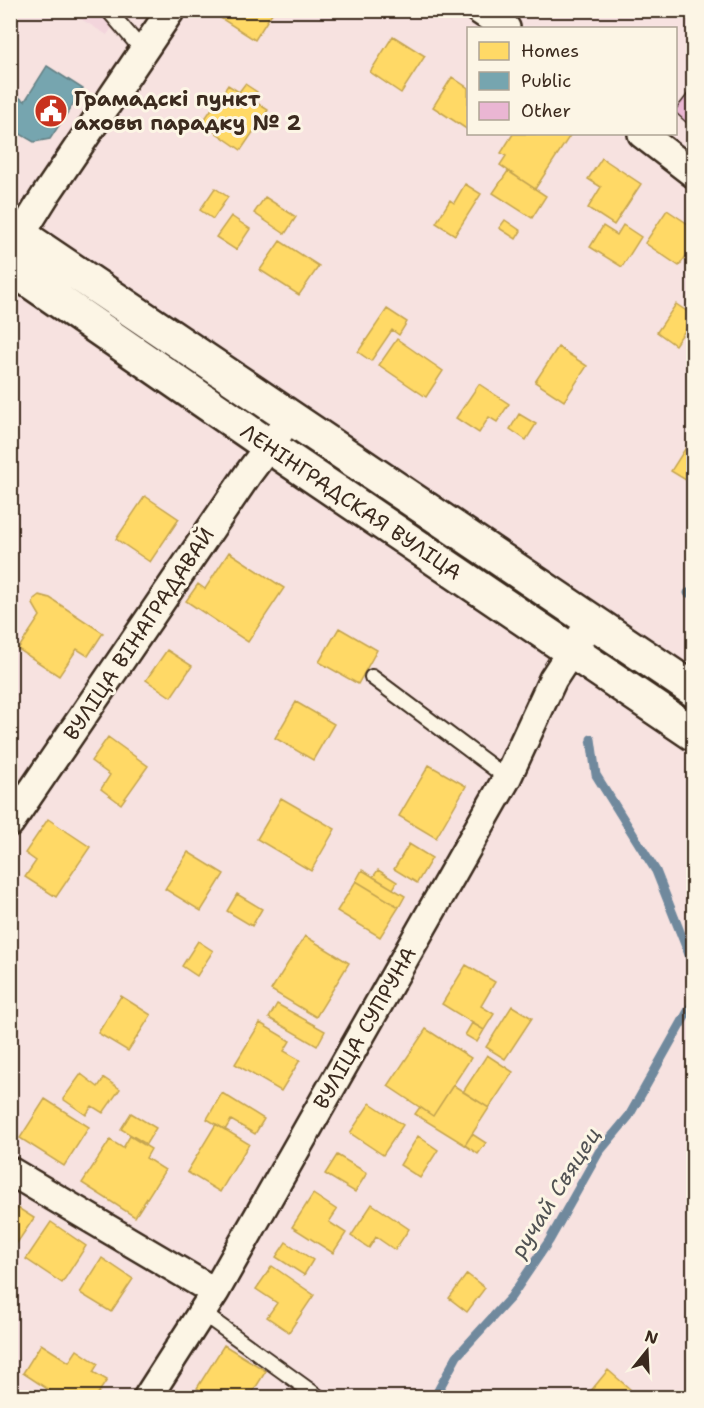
<svg xmlns="http://www.w3.org/2000/svg" width="704" height="1408" font-family="'Shantell Sans',sans-serif">
<rect width="100%" height="100%" fill="#f7e2e0"/>
<filter id="ink" filterUnits="userSpaceOnUse"><feTurbulence type="fractalNoise" baseFrequency=".0167" numOctaves="2"/><feDisplacementMap in="SourceGraphic" scale="12" xChannelSelector="R" yChannelSelector="G"/><feConvolveMatrix kernelMatrix="1 2 1 2 8 2 1 2 1" color-interpolation-filters="sRGB"/></filter>
<g filter="url(#ink)">
<path fill="#f3d5dc" d="M68 11H123L107 35Z"/>
<path fill="#ffd966" stroke="#c4a450" stroke-width="1.5" d="M208 10H274L255 40Z
M393 36 425 56 401 93 370 72Z
M452 77 468 88V130L433 107Z
M245 84 257 92 252 100 268 110 241 150 202 123 228 85 239 92Z
M513 134H571L535 189 500 165 506 156 501 153Z
M602 158 641 184 614 225 588 208 601 187 588 179Z
M508 171 546 196 532 218 493 193Z
M465 184 481 194 455 235 436 223 450 200 454 203Z
M215 188 228 197 213 219 200 210Z
M265 197 296 217 285 234 254 213Z
M667 210 694 228V245L679 266 645 243Z
M231 216 250 229 236 250 216 237Z
M505 220 521 231 516 239 499 228Z
M623 225 641 237 622 267 590 247 603 226 617 235Z
M280 241 319 266 299 295 260 270Z
M676 304 694 316V318L675 345 657 332Z
M387 309 407 322 399 335 392 330 371 361 358 352Z
M397 339 443 371 426 397 379 365Z
M558 347 587 366 564 401 535 382Z
M479 384 509 404 497 422 489 417 479 433 456 418Z
M519 414 536 424 526 440 510 429Z
M694 435V485L671 471Z
M145 496 179 519 150 562 116 539Z
M229 552 284 588 248 642 186 601 198 584 205 589Z
M39 595 50 598 103 633 88 656 77 649 59 676 18 649 40 616 33 604 34 599Z
M339 628 377 650 358 684 319 662Z
M167 650 192 666 171 697 146 680Z
M296 702 334 724 313 760 275 738Z
M108 737 148 766 121 804 101 789 110 775 91 761Z
M429 765 466 786 436 838 399 816Z
M281 798 335 829 311 871 257 839Z
M48 819 90 847 56 897 25 877 36 861 25 853Z
M409 844 432 858 417 883 394 869Z
M188 852 224 874 201 911 165 889Z
M362 870 405 896 399 907 356 881Z
M378 870 397 882 393 889 373 877Z
M356 881 399 907 380 937 337 911Z
M237 894 262 909 252 926 227 911Z
M305 936 349 963 316 1017 271 990Z
M198 941 213 951 197 976 182 966Z
M466 965 495 982 481 1006 494 1014 484 1030 442 1004Z
M121 996 151 1015 128 1051 98 1033Z
M277 1004 325 1031 317 1046 269 1018Z
M512 1006 532 1018 505 1059 486 1047Z
M260 1023 290 1041 284 1051 300 1060 281 1091 235 1064Z
M472 1023 484 1030 477 1042 465 1035Z
M426 1029 471 1058 433 1116 388 1086Z
M487 1055 513 1072 489 1108 463 1092Z
M81 1074 98 1087 104 1078 120 1089 103 1113 92 1106 86 1115 63 1099Z
M453 1085 489 1108 465 1145 415 1114 420 1107 433 1116Z
M222 1093 264 1119 255 1134 231 1120 225 1130 207 1119Z
M45 1099 89 1127 64 1166 20 1138Z
M370 1103 403 1125 383 1155 350 1133Z
M131 1113 156 1128 146 1144 121 1129Z
M216 1124 249 1144 220 1192 187 1172Z
M472 1134 486 1143 478 1154 465 1145Z
M130 1136 151 1149 146 1158 165 1170 135 1217 82 1183 110 1140 123 1148Z
M418 1136 438 1150 420 1178 400 1165Z
M337 1155 367 1173 355 1192 325 1174Z
M313 1194 337 1210 329 1222 346 1233 333 1253 292 1227Z
M372 1204 409 1229 395 1250 376 1237 369 1248 351 1236Z
M18 1208 34 1218 17 1243 10 1239V1218Z
M51 1222 86 1246 62 1283 26 1259Z
M286 1242 313 1260 304 1275 276 1257Z
M102 1258 133 1279 111 1312 80 1293Z
M272 1266 314 1295 289 1332 267 1317 277 1303 256 1289Z
M467 1274 485 1288 467 1312 449 1298Z
M41 1344 69 1362 77 1350 98 1364 93 1372 107 1380 95 1398H61L23 1373Z
M224 1345 266 1371 249 1398H212L197 1388Z
M608 1370 630 1389 623 1398H585Z"/>
<path fill="#76a5af" stroke="#648084" stroke-width="1.5" d="M47 66 83 89 50 139 34 142 10 128V92L25 101Z"/>
<g fill="none" stroke-linecap="round" stroke-linejoin="round">
<path stroke="#70899d" stroke-width="9" d="M690 10 694 14
M688 593 694 592
M591 739 596 775 656 871 694 967
M434 1398 457 1356 511 1297 549 1241 599 1152 629 1116 692 1004 694 997"/>
</g>
<path fill="#eab6d3" stroke="#3b2a1e" stroke-width="1.5" d="M690 91 694 93V115L687 123 676 113V109Z"/>
<g fill="none" stroke-linecap="round" stroke-linejoin="round">
<defs>
<path id="lane" d="M108 10 143 51
M372 677 507 778
M201 1312 320 1398"/>
<path id="street" d="M479 10 506 28
M642 134 694 174
M10 252 45 196 171 10
M10 823 248 474 290 418
M10 1171 215 1292
M147 1398 215 1292 507 778 553 679 591 621"/>
<path id="primary" d="M10 228 694 690
M10 267 269 446 694 734"/>
</defs>
<use href="#lane" stroke="#3b2a1e" stroke-width="18"/>
<use href="#street" stroke="#3b2a1e" stroke-width="32"/>
<use href="#primary" stroke="#3b2a1e" stroke-width="38"/>
<use href="#lane" stroke="#fcf5e5" stroke-width="14"/>
<use href="#street" stroke="#fcf5e5" stroke-width="27"/>
<use href="#primary" stroke="#fcf5e5" stroke-width="33"/>
</g>
</g>
<defs>
<symbol id="civic-disc" viewBox="-11 -11 22 22"><circle r="9.5" fill="#c8321e" stroke="#fcf5e5"/><path d="M-.6-6.5H3V-4.5H.6V-3L4-1V1h2V6H-6V1h2V-1L-.6-3ZM-1.2 2.5V6h2.4V2.5Z" fill="#fff"/></symbol>
</defs>
<g fill-rule="evenodd">
<use href="#civic-disc" x="32" y="92" width="38" height="38"/>
</g>
<g text-anchor="middle" stroke-width="6" stroke-linejoin="round" paint-order="stroke">
<g font-size="21" font-weight="bold" fill="#3b2a1e" stroke="#fcf5e5" text-anchor="start">
<text x="74" y="106">Грамадскі пункт<tspan x="74" dy="24">аховы парадку № 2</tspan></text>
</g>
<g font-size="21" fill="#3b2a1e" stroke="#fcf5e5">
<text transform="translate(351 502) rotate(34)" y="7">ЛЕНІНГРАДСКАЯ ВУЛІЦА</text>
<text transform="translate(139 634) rotate(-56)" y="7">ВУЛІЦА ВІНАГРАДАВАЙ</text>
<text transform="translate(365 1028) rotate(-60)" y="7">ВУЛІЦА СУПРУНА</text>
</g>
<g font-size="22" font-style="italic" fill="#515253" stroke="#fcf5e5">
<text transform="translate(555 1192) rotate(-58)" y="8">ручай Свяцец</text>
</g>
</g>
<rect width="704" height="1408" fill="none" stroke="#fcf5e5" stroke-width="36"/>
<rect x="18" y="18" width="668" height="1372" fill="none" stroke="#3b2a1e" stroke-width="2" filter="url(#ink)"/>
<rect x="467" y="27" width="210" height="108" fill="#fcf5e5" stroke="#afa495" stroke-width="1.5"/>
<rect x="479" y="42" width="30" height="18" fill="#ffd966" stroke="#afa495" stroke-width="1.5"/>
<text x="521" y="57" font-size="18" fill="#3b2a1e">Homes</text>
<rect x="479" y="72" width="30" height="18" fill="#76a5af" stroke="#afa495" stroke-width="1.5"/>
<text x="521" y="87" font-size="18" fill="#3b2a1e">Public</text>
<rect x="479" y="102" width="30" height="18" fill="#eab6d3" stroke="#afa495" stroke-width="1.5"/>
<text x="521" y="117" font-size="18" fill="#3b2a1e">Other</text>
<g transform="translate(647 1351) rotate(18)" stroke="#fcf5e5" stroke-width="4.5" paint-order="stroke">
<path d="M0-4.5L10 22L0 15L-10 22Z" fill="#3b2a1e"/>
<text y="-9" font-size="16" font-weight="bold" text-anchor="middle" fill="#3b2a1e">N</text>
</g>
</svg>
